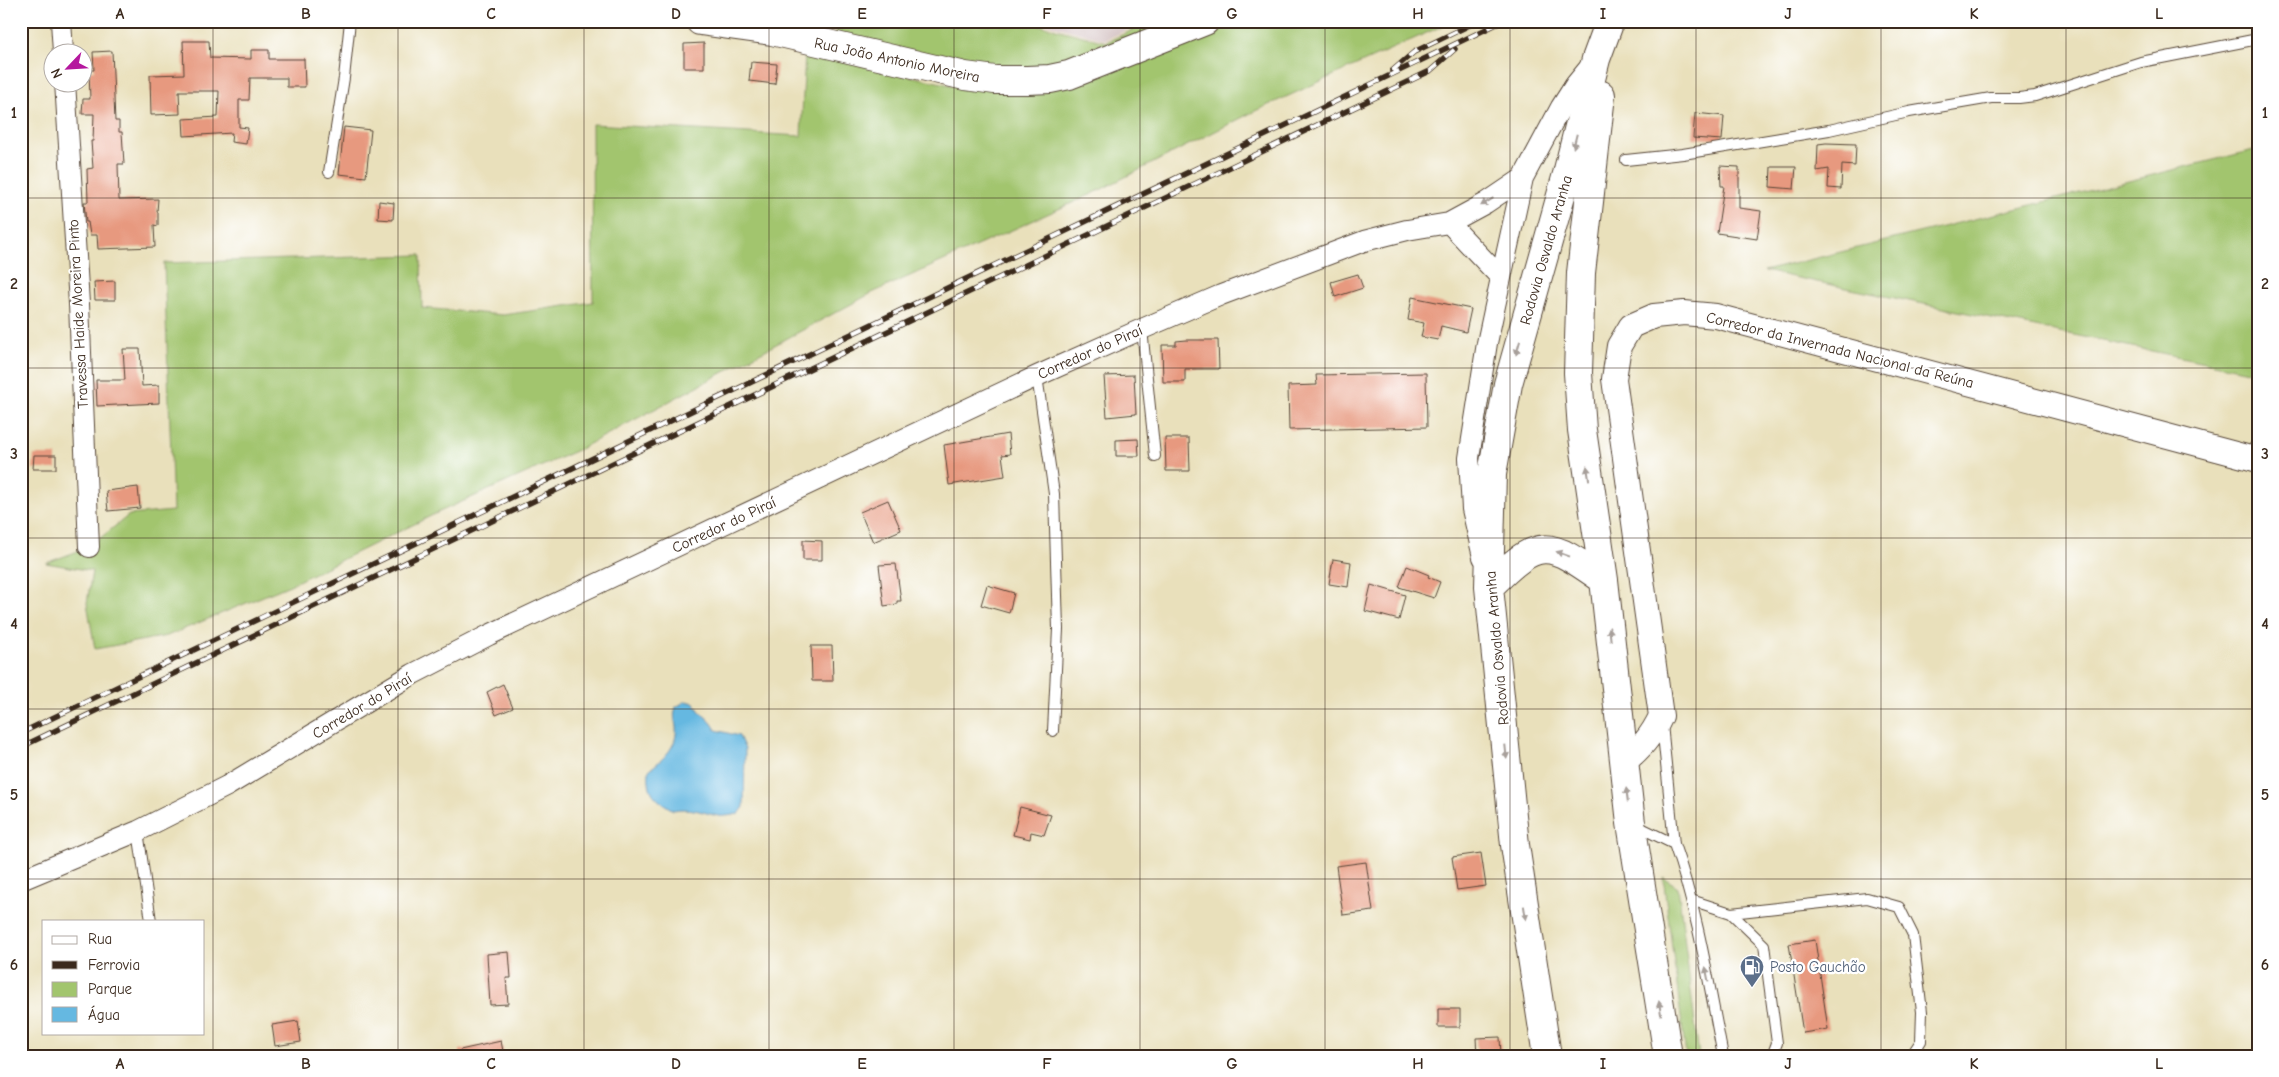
<svg xmlns="http://www.w3.org/2000/svg" width="2279" height="1077" font-family="'Comic Neue',sans-serif">
<rect width="100%" height="100%" fill="#fff"/>
<filter id="ink" filterUnits="userSpaceOnUse"><feTurbulence type="fractalNoise" baseFrequency=".02" numOctaves="2"/><feDisplacementMap in="SourceGraphic" scale="10" xChannelSelector="R" yChannelSelector="G"/><feConvolveMatrix kernelMatrix="1 2 1 2 8 2 1 2 1" color-interpolation-filters="sRGB"/></filter>
<filter id="wash" filterUnits="userSpaceOnUse"><feTurbulence type="fractalNoise" baseFrequency=".0096" numOctaves="4" result="noise"/><feDisplacementMap in="SourceGraphic" scale="20" xChannelSelector="R" yChannelSelector="G"/><feGaussianBlur stdDeviation="1.12" result="paint"/><feColorMatrix in="noise" values="0 0 0 0 0 0 0 0 0 0 0 0 0 0 0 0 0 1.4 0 .05"/><feComposite in="paint" operator="in"/></filter>
<g filter="url(#wash)">
<rect width="100%" height="100%" fill="#e9e0bb"/>
<path fill="#d2bfc0" d="M1035 21H1148L1105 40Z"/>
<path fill="#a2c56e" stroke="#6e7846" d="M841 21H1025L1106 42 1153 21H1186L1023 76 834 37Z
M1221 21H1453L1253 112 1092 194 872 293 580 449 437 513 290 585 167 636 95 649 87 603 92 571 46 563 89 547 129 515 173 511 164 263 421 255 422 308 503 315 593 302 592 124 801 136 805 53 969 89 1089 78Z
M2258 149V373L1764 271Z
M1663 877 1678 887 1699 1056H1686Z"/>
<path fill="#65b8e1" stroke="#507180" d="M686 701 695 703C700 716 710 717 716 730L739 736 745 749 744 807 739 814C732 815 724 817 718 816 701 812 691 807 673 810 654 798 647 793 649 770 663 759 678 747 676 727 675 719 673 716 676 707Z"/>
<g id="blocks">
<path fill="#e7997f" d="M183 41H209L210 58 251 59V50H269V59H304L305 87H287V78H250L249 100H239V127L248 128 246 144 231 142 232 133 184 136 183 119 218 117 219 91H179L180 114 151 115 150 75 184 74Z
M704 43V68H684V44Z
M112 51 115 121H119V132H122L124 164H118L119 200 158 199 157 212H158V226L154 225 155 247 98 249 97 235H90L88 222H86L84 202H88L87 169 93 168 91 141H93L94 114H82L83 99H90L89 70H94L93 52Z
M751 62 777 64 775 84 749 81Z
M1695 113 1724 116 1722 140 1693 138Z
M344 127 371 130 366 177 339 174Z
M1826 143 1856 144 1855 166 1842 165 1841 189 1828 188 1829 169 1817 171 1818 144Z
M1720 166 1739 167V208L1761 211 1757 239 1717 233 1724 186H1721Z
M1771 167H1796L1794 189 1770 187Z
M379 201 394 203 393 220 378 219Z
M1358 274 1363 288 1335 297 1331 282Z
M115 281V300H95L94 282Z
M1412 297 1471 309 1466 332 1441 326 1438 340 1421 337 1424 323 1408 320Z
M1187 340H1218L1219 369H1185V382H1163L1162 345H1176V341Z
M123 349H140L142 386 159 385V403L97 406 96 380H125Z
M1426 373 1427 427 1289 430 1288 386 1317 385 1316 375Z
M1134 375 1136 414 1107 417 1104 376Z
M1008 434 1010 454 1002 455 1005 476 949 485 944 445Z
M1165 438H1189L1190 471H1166Z
M1138 439 1139 456H1116V440Z
M34 455H56V469H33Z
M138 487 140 508 108 511 106 491Z
M888 500 901 530 873 542 860 512Z
M803 540 822 541V560H803Z
M1333 559 1351 562 1348 587 1329 584Z
M896 564 901 601H897V604L884 606 879 565Z
M1407 566 1429 575 1428 577 1440 582 1434 598 1399 587Z
M987 585 1014 593 1009 613 981 605Z
M1371 585 1405 595 1399 620 1365 611Z
M811 646H832L833 681H812Z
M503 684 513 708 496 715 487 692Z
M1020 807 1051 815 1044 835 1031 832 1030 839 1013 835Z
M1481 853 1486 886 1457 890 1452 857Z
M1366 862 1373 911 1343 915 1336 866Z
M1815 940 1828 1029 1803 1033 1789 944Z
M509 952 511 978H506L508 1004 490 1005 487 954Z
M1438 1009H1460V1027H1438Z
M298 1021 301 1042 275 1046 272 1025Z
M1500 1037 1501 1056H1477L1476 1038Z
M501 1041 504 1056H460V1050Z"/>
</g>
</g>
<g filter="url(#ink)">
<use href="#blocks" fill-opacity="0" stroke="#554536" stroke-width="1"/>
<g fill="none" stroke-linecap="round" stroke-linejoin="round">
<defs>
<path id="service" d="M1626 160 1683 154 1829 130 1909 112 1991 98H2019L2035 96 2141 62 2258 39
M329 172 344 78 350 21
M1142 329 1155 456
M1037 376 1054 494 1058 629 1053 731
M2249 457 2258 441
M1662 724 1674 844
M1635 825 1674 844C1698 912 1709 985 1723 1056
M138 831 151 921
M1691 900 1731 913 1764 945 1777 1043 1772 1056
M1731 913 1867 898 1899 907 1913 935 1922 1012 1921 1041 1911 1056"/>
<path id="minor" d="M61 21 63 52
M65 82 79 304 89 547
M1449 223 1501 278
M1483 557 1472 509 1469 458 1487 343 1501 278 1523 178 1561 107 1575 85 1593 63
M21 880 138 831 227 786 413 674 489 635 1037 376 1142 329 1221 295 1364 241 1407 230 1449 223 1486 203 1523 178"/>
<path id="tertiary" d="M1623 763C1640 749 1652 736 1661 716L1614 379 1619 346 1631 326 1654 316 1684 313 1716 316 2258 460"/>
<path id="secondary" d="M700 21 772 31 965 76 995 80H1027L1050 79 1069 75 1205 21"/>
<path id="trunk" d="M1601 95 1581 273 1578 373 1582 430 1604 580 1631 823 1668 1056
M1489 587C1540 536 1547 540 1604 580
M1547 1056 1515 845 1489 587 1492 474 1508 384 1567 174 1596 59 1610 21"/>
</defs>
<use href="#service" stroke="#554536" stroke-width="12"/>
<use href="#minor" stroke="#554536" stroke-width="22"/>
<use href="#tertiary" stroke="#554536" stroke-width="26"/>
<use href="#secondary" stroke="#554536" stroke-width="30"/>
<use href="#trunk" stroke="#554536" stroke-width="30"/>
<use href="#service" stroke="#fff" stroke-width="10"/>
<use href="#minor" stroke="#fff" stroke-width="20"/>
<use href="#tertiary" stroke="#fff" stroke-width="24"/>
<use href="#secondary" stroke="#fff" stroke-width="28"/>
<use href="#trunk" stroke="#fff" stroke-width="28"/>
<defs>
<path id="rail" d="M1392 71 1414 52 1478 21
M21 733 1503 21
M21 747 1430 71 1455 49"/>
</defs>
<use href="#rail" stroke="#3b2a1e" stroke-width="5.5"/>
<use href="#rail" stroke="#fff" stroke-width="4" stroke-dasharray="11" stroke-linecap="butt"/>
</g>
<defs><path id="oneway-solid" d="M-6-.8H1V-3.2L6.5 0L1 3.2V.8H-6Z" transform="scale(1.25)"/></defs>
<g fill="#a79f9a">
<use href="#oneway-solid" transform="translate(1575 141) rotate(104)"/>
<use href="#oneway-solid" transform="translate(1487 202) rotate(149)"/>
<use href="#oneway-solid" transform="translate(1518 348) rotate(106)"/>
<use href="#oneway-solid" transform="translate(1588 473) rotate(-99)"/>
<use href="#oneway-solid" transform="translate(1563 554) rotate(-160)"/>
<use href="#oneway-solid" transform="translate(1610 634) rotate(-96)"/>
<use href="#oneway-solid" transform="translate(1506 752) rotate(84)"/>
<use href="#oneway-solid" transform="translate(1627 795) rotate(-97)"/>
<use href="#oneway-solid" transform="translate(1525 913) rotate(81)"/>
<use href="#oneway-solid" transform="translate(1707 974) rotate(-101)"/>
<use href="#oneway-solid" transform="translate(1660 1008) rotate(-99)"/>
</g>
</g>
<path fill="none" stroke="#3b2a1e" stroke-width="1" stroke-opacity="0.55" d="M213 21V1056M398 21V1056M584 21V1056M769 21V1056M954 21V1056M1140 21V1056M1325 21V1056M1510 21V1056M1696 21V1056M1881 21V1056M2066 21V1056M21 198H2258M21 368H2258M21 538H2258M21 709H2258M21 879H2258"/>
<defs>
<symbol id="fuel-pin" viewBox="-11 -11 22 30"><path d="M0 17L-7.5 6A9.5 9.5 0 1 1 7.5 6Z" fill="#5c6f8a" stroke="#fff"/><path d="M-5.5-6h7V0h2V4h1.3V-2.5L3-4.5l.8-.8L6-3V5H2.5V1h-1V6h-7ZM-4.2-4.7v3.2H.2V-4.7Z" fill="#fff"/></symbol>
</defs>
<g fill-rule="evenodd">
<use href="#fuel-pin" x="1738" y="953" width="28" height="38"/>
</g>
<g text-anchor="middle" stroke-width="4.5" stroke-linejoin="round" paint-order="stroke">
<g font-size="15" fill="#3b2a1e" stroke="#fff">
<text transform="translate(897 60) rotate(12)" y="5">Rua João Antonio Moreira</text>
<text transform="translate(1546 250) rotate(-74)" y="5">Rodovia Osvaldo Aranha</text>
<text transform="translate(78 314) rotate(-93)" y="5">Travessa Haide Moreira Pinto</text>
<text transform="translate(1840 350) rotate(14)" y="5">Corredor da Invernada Nacional da Reúna</text>
<text transform="translate(1090 352) rotate(-24)" y="5">Corredor do Piraí</text>
<text transform="translate(724 525) rotate(-25)" y="5">Corredor do Piraí</text>
<text transform="translate(1497 648) rotate(-95)" y="5">Rodovia Osvaldo Aranha</text>
<text transform="translate(362 706) rotate(-31)" y="5">Corredor do Piraí</text>
</g>
<g font-size="15" fill="#4e5e75" stroke="#fff" text-anchor="start">
<text x="1770" y="972">Posto Gauchão</text>
</g>
</g>
<rect width="2279" height="1077" fill="none" stroke="#fff" stroke-width="55"/>
<rect x="42" y="920" width="162" height="115" fill="#ffffff" stroke="#b1aaa5"/>
<rect x="52" y="936" width="25" height="8" fill="#ffffff" stroke="#b1aaa5"/>
<text x="88" y="944" font-size="15" fill="#3b2a1e">Rua</text>
<rect x="52" y="961" width="25" height="8" fill="#3b2a1e" stroke="#b1aaa5"/>
<text x="88" y="970" font-size="15" fill="#3b2a1e">Ferrovia</text>
<rect x="52" y="982" width="25" height="15" fill="#a2c56e" stroke="#b1aaa5"/>
<text x="88" y="994" font-size="15" fill="#3b2a1e">Parque</text>
<rect x="52" y="1007" width="25" height="15" fill="#65b8e1" stroke="#b1aaa5"/>
<text x="88" y="1020" font-size="15" fill="#3b2a1e">Água</text>
<g transform="translate(68 68) rotate(245)"><circle r="24" fill="#ffffff" stroke="#b1aaa5"/>
<path d="M0-4L9 19L0 12L-9 19Z" fill="#b5179e"/>
<text y="-8" font-size="14" font-weight="bold" text-anchor="middle" fill="#3b2a1e">N</text>
</g>
<rect x="28" y="28" width="2224" height="1022" fill="none" stroke="#3b2a1e" stroke-width="2"/>
<g font-size="16" text-anchor="middle" font-weight="bold" fill="#3b2a1e">
<text x="120" y="19">A</text>
<text x="306" y="19">B</text>
<text x="491" y="19">C</text>
<text x="676" y="19">D</text>
<text x="862" y="19">E</text>
<text x="1047" y="19">F</text>
<text x="1232" y="19">G</text>
<text x="1418" y="19">H</text>
<text x="1603" y="19">I</text>
<text x="1788" y="19">J</text>
<text x="1974" y="19">K</text>
<text x="2159" y="19">L</text>
<text x="14" y="118">1</text>
<text x="2265" y="118">1</text>
<text x="14" y="289">2</text>
<text x="2265" y="289">2</text>
<text x="14" y="459">3</text>
<text x="2265" y="459">3</text>
<text x="14" y="629">4</text>
<text x="2265" y="629">4</text>
<text x="14" y="800">5</text>
<text x="2265" y="800">5</text>
<text x="14" y="970">6</text>
<text x="2265" y="970">6</text>
<text x="120" y="1069">A</text>
<text x="306" y="1069">B</text>
<text x="491" y="1069">C</text>
<text x="676" y="1069">D</text>
<text x="862" y="1069">E</text>
<text x="1047" y="1069">F</text>
<text x="1232" y="1069">G</text>
<text x="1418" y="1069">H</text>
<text x="1603" y="1069">I</text>
<text x="1788" y="1069">J</text>
<text x="1974" y="1069">K</text>
<text x="2159" y="1069">L</text>
</g>
</svg>
